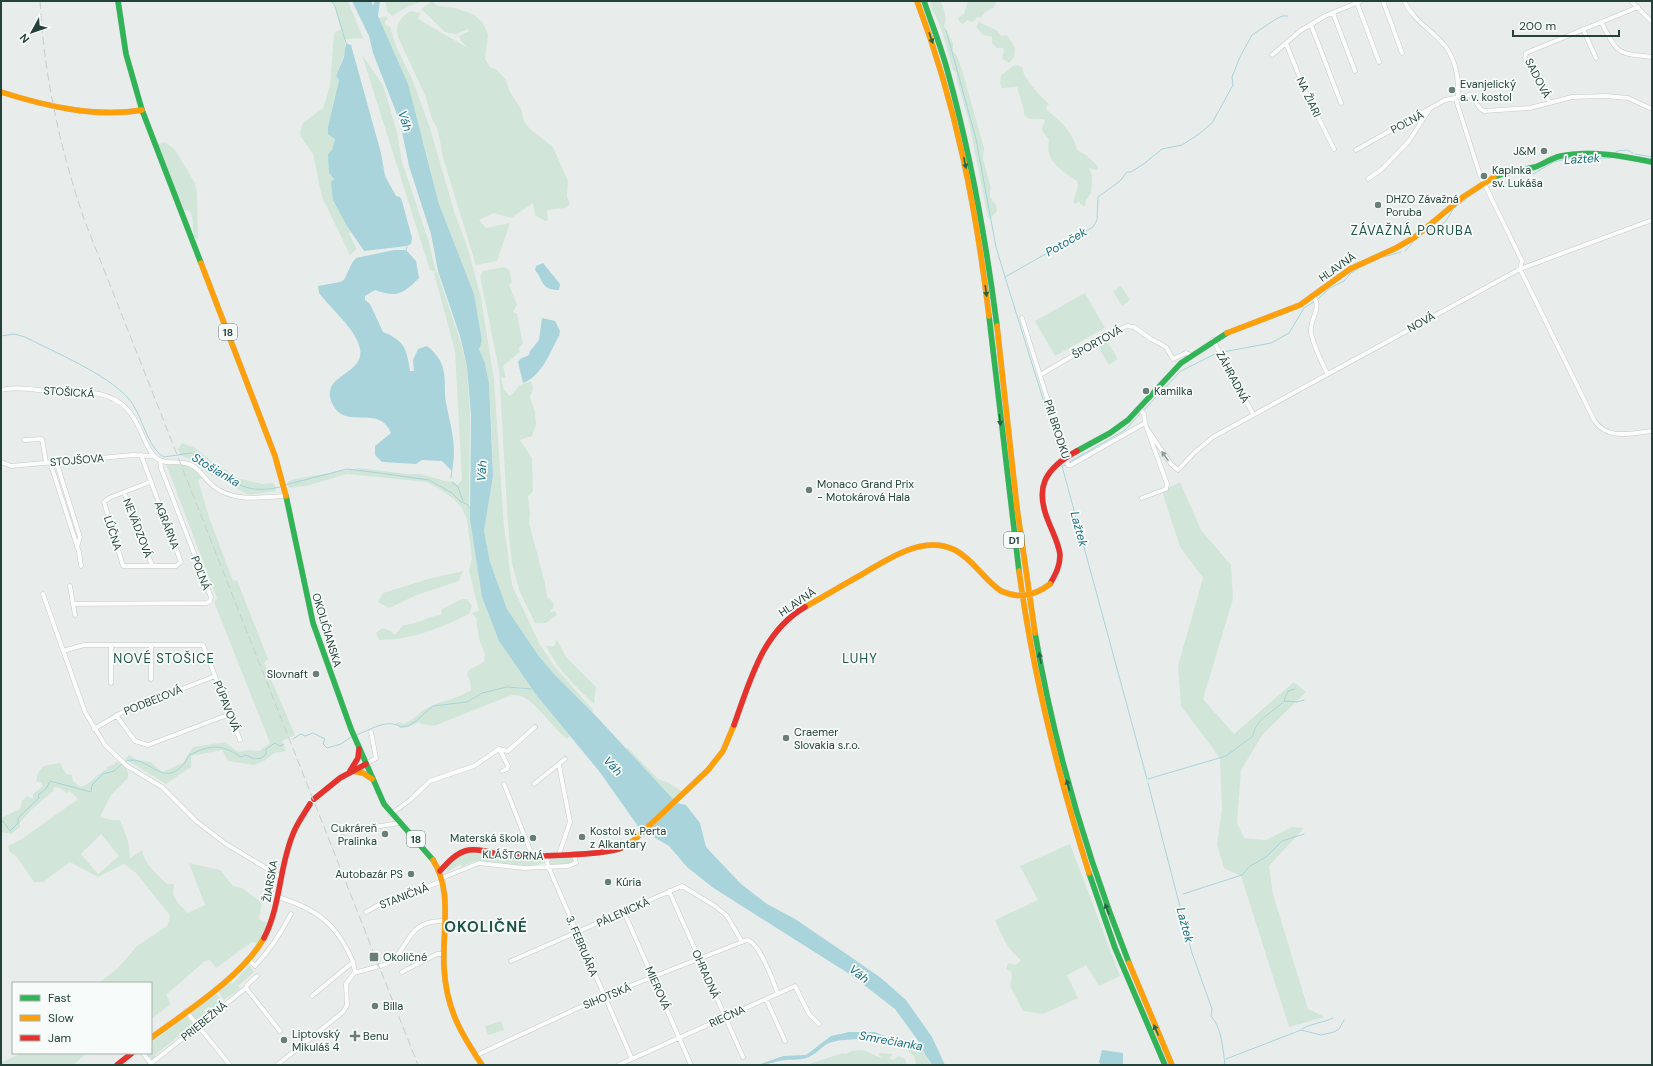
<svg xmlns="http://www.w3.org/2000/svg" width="1653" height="1066" font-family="'DM Sans',sans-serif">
<rect width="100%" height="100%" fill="#e8edeb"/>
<path fill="#d1e6d8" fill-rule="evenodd" d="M330 1H348L363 38 344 39 346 49 336 76 339 79 328 127 335 139C328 169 335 206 351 232L349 234 357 249 350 255 322 197 313 154 301 137 300 132 303 123 323 108 326 99 330 86 334 33 341 29 334 5Z
M385 1H423L407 7 392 16 387 11Z
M432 1 438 6 455 8 475 15 483 23 488 34 485 59 490 67 497 70 505 79 510 92 521 109 524 121 529 128 553 147 568 181 567 196 570 205 565 208 547 210 548 220 545 221 535 215 533 203 511 218 494 213 479 220 486 228 510 223 497 261 476 265 443 158 438 130 432 119 425 95 398 37C395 23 400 18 411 11L420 13 418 19 468 48 461 41 459 36 469 31 468 29 456 34 445 32 421 9Z
M931 1H940C944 10 948 17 944 26L953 43V51L957 56 962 70 984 148 983 159 991 188C988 194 991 200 996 204L997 211 990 219 988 218 968 118 956 77 957 73 953 70C948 56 944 33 938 21 936 15 929 9 931 1Z
M968 1H995L996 2 994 7 985 12 981 18 976 17 975 21 971 22 968 20 963 24 959 22 958 18 964 14Z
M386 16 388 19 385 21 386 26H390L396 46 413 81 430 128 455 214 468 249 481 298 494 380 504 526 512 585 539 643 554 666 593 710 592 712 553 673 538 655 507 609 490 562 484 531 493 476 492 443 489 383 485 363 479 349 482 341 474 294 439 204 424 144 379 18Z
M979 22 996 30 1001 36 1007 35 1015 48 1014 57 1009 63 1002 58 1004 51 1003 48H997L992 43V37L983 35 976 27Z
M362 55 383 85 397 132 402 162 429 242 436 272 430 270Z
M1018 65 1022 67C1023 78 1040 96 1049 104L1046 107 1047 110C1060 120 1074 134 1077 150L1086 155 1098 166 1097 170 1089 168 1092 175V185L1091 193 1086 200 1085 207 1080 204V201L1076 204 1073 202 1078 186 1077 181C1062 171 1044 160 1049 140 1044 131 1039 133 1045 121L1043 119H1030L1024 115 1023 106 1017 87 1002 88 1000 83 1001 75 1013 66Z
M165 142 175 150 195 183 197 192 198 239 194 237 192 215 188 210 183 211 158 144Z
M504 267 509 270 512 282 509 285 517 305 513 312 517 314 523 344 519 348 520 352 503 366 506 378H501L504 390 510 396 520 385 531 381 533 388 530 397 535 412 536 425 532 436 520 440 532 458 533 491 528 497 530 513 529 523 545 583 547 597 553 602 554 607 549 613 555 611 557 615 546 623H535L519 590 512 563 508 525 499 370 480 276 483 271Z
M437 272 459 337 467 366 470 415 469 504 482 597 499 641 537 696 570 736 567 739C554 729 534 700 521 696 519 695 514 695 512 695L434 726 421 724 419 722 409 727 401 728 395 723 399 722 404 724C413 720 419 713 427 708 441 701 457 699 471 690L470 681 467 674 469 670 484 662 485 654 479 639 476 618 472 613 479 611 469 571 472 558 467 520 462 508 454 499 440 489 426 482 347 474 306 486 289 488 287 482 294 479 360 468 406 474H421L445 481 455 482 457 485 462 480 455 351 434 273Z
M1121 286 1130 300 1122 306 1113 291Z
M1085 293 1105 328 1055 356 1035 321Z
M1107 341 1118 359 1109 365 1098 347Z
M182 443 195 448 214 463 238 478 262 484 274 483 276 491 249 495 208 473 188 458 181 456 178 449Z
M166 464C184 464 190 464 202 478L198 480 209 517 233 581 237 580 268 659 264 663 295 735 282 741 286 751 274 753 266 760 254 765 228 761 222 750 191 756V767L166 784 125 759 129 755 137 760 151 762 162 772 183 763 193 747 225 742 238 752 248 750 259 751 270 743 214 602 217 598Z
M1180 482 1201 530 1231 565 1233 599 1203 699 1234 734 1294 682 1306 692 1263 734 1241 770 1237 823 1244 838 1266 840 1292 827 1304 828 1269 866 1273 894 1308 1009 1325 1017 1289 1027 1241 876 1224 868 1217 845 1222 809 1220 758 1181 706 1178 666 1203 578 1180 547 1162 491Z
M463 571 459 581 417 595 389 608 378 602 383 593 432 578Z
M462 599H467L472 606 469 614C440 628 412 640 379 640L376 633 382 628 391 631 395 635 403 625C417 625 428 616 441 615L442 609Z
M557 640 566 657 596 687 594 704C576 687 557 669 546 646H554Z
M628 748 658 779 669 783 681 791 673 800 626 749Z
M116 761 126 768 128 772V778L111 795 100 817 112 820H120L128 841 130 858 142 850C144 864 157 874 167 884H174L173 894 178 903 188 913 205 905 189 863 220 870 233 886 242 888 262 903 259 919 268 923 258 944 252 942 216 968 210 960 205 961 166 995 171 1004 151 1019V983H99L118 968 137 946 167 926 170 919 169 914 136 873 124 864 98 877 70 862 43 882H34L16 856 9 851 8 846 22 839 78 799 70 791 66 793 60 788 54 787 53 791 31 810 20 822V827L11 834 1 832V818L20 809 22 801 27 796 33 799V794L42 787V783L36 781C40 764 44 766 60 763L66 774 72 775 73 781 80 787C92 784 96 774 107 769V767L115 764ZM101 834 119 856 98 874 81 854Z
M1070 844 1120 976 1099 986 1086 965 1067 975 1078 998 1043 1014 1023 1011 1010 986 1012 978 1011 972 1006 969 1008 963 1016 965 1021 960C1007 949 1002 936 995 920L1038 900 1020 866Z
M475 852 542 857 545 862C532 872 495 862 480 861 474 861 467 864 462 867L460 864 446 873C449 859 462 853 475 852Z
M572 856 575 862 571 864 550 865V857Z
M249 965 254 972 238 986 240 989 224 1000 218 990 228 984 233 983Z
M215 992 220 998 218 1000 221 1003 196 1021 191 1012Z
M186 1016 193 1025 155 1055 156 1057 153 1060 145 1053H151V1043Z
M501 1021 504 1030 488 1035 485 1026Z
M911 1046 924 1051C925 1057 930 1059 932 1065H916L914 1056 907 1050Z
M860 1050C869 1050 873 1056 882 1058L878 1054 880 1053 893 1054 889 1058 893 1060 899 1056 905 1059 907 1065H806L842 1053 846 1054 852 1051Z
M22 1053H87L73 1065H1L2 1062Z"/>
<path fill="#a9d4db" d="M352 1H371L373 6 375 1H380L378 16 408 84 439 204 474 294 482 341 479 349 485 363 489 383 493 476 484 531 490 562 507 609 538 655 553 673 595 715 671 797 677 803 686 805 689 809 700 823 706 847 741 884 767 904 795 919 848 955 881 978 906 1000 932 1037 945 1065H932C930 1059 925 1057 924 1051 906 1040 852 1036 832 1042 822 1045 818 1053 809 1057 801 1061 793 1059 785 1060 775 1061 768 1065 758 1065L783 1056 806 1055 831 1036 849 1032H875L887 1037 919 1042 895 1009 851 975 712 887 687 867 669 846 640 829 599 771 537 696 499 641 482 597 470 519 471 415 467 366 460 336 438 271 431 234 409 166 400 122 373 53 369 36Z
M346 43 351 45 381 153 385 176 396 196 400 197 402 201 412 238 411 244 407 246 364 251 347 226 333 200 331 182 334 179 329 173 328 154 332 150 335 139 328 134V127L339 80 336 76 344 57Z
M394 250H406L416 261 419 278C403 294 397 298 375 290L365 296V300L370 304 383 332C404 340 407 349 410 371H414L413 360 418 349 427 346C434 351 441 360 443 368 446 379 444 392 446 403 451 428 457 444 452 471L442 461 422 460 416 464 382 462 375 455V446L391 433C379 403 345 432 332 403 319 375 365 375 360 349 357 330 331 309 319 293L318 286 340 282 344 280 352 263 356 258Z
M543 263 560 284 559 290C541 290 544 281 535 270L536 266Z
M542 318 555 321 560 331 559 336C550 352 542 376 523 383L518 362 520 359 529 355 530 351 539 340Z
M1102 1050 1123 1053V1065H1101L1099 1062Z"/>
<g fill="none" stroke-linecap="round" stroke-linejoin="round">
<path stroke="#a9d4db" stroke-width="1" d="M331 1 335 6 346 43
M946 30 976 139 996 247 1005 277
M1615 153 1617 151 1627 150 1633 153
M1635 154 1652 157
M1488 183 1512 173 1533 174 1554 162 1566 159 1610 158
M1425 232 1445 222 1454 208 1483 186
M406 250 407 247
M1405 251 1415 240
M1380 258 1401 252
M1318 299 1330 288 1344 281 1351 273 1367 263
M1 336 14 334 25 337C54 352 107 374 128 398 142 413 147 448 164 457L191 453C226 470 235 498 280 487
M1223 352 1271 343 1289 333 1304 308 1314 302
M1143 411 1181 371 1217 353
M1061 457 1005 277 1093 227 1097 220 1098 197 1120 181 1127 172H1131L1145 163 1162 149 1182 145 1199 134 1212 123 1233 85 1232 77 1240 57 1252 35 1276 19 1282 16H1288
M1068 463 1125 430 1141 413
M1066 465 1062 466 1147 779
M451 478 452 470
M452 482 458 487 463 501
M285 485 347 469 380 473 429 480 452 493 460 501 468 505 470 509
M1284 701 1288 691 1295 689
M356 735C371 730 386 718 401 727L408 726 416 721 433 706 467 702 482 693 507 687 532 689
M293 739 301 734 305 736 313 733 325 739 323 744 327 748 341 744 351 737
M124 762C144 752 158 782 176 771 183 766 185 763 189 755 212 745 219 743 241 757L246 755 254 759 262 758 266 754V749L275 743 280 746 284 744
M1148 779 1226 756 1253 736C1255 719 1274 712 1284 701L1297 702 1304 700
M1148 783 1192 953 1212 1009 1211 1016C1222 1028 1223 1050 1225 1065
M1 822 3 821 10 831 18 823V818L39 798 38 795 46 789 50 781 91 792 92 785 103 774 114 771 122 764
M1183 894 1242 875 1250 866 1266 857 1282 841 1304 834
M1302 1029C1312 1023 1323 1023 1333 1018
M1226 1059 1301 1030 1321 1035 1334 1032 1339 1029 1344 1020"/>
<defs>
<path id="street" d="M1383 1 1402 53
M1404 1C1420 33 1450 33 1457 75 1458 85 1459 93 1457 103L1480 175 1522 261 1520 269 1594 420C1608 441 1630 433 1652 431
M1631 1 1652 22
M1357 3 1379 62
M1333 13 1355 71
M1601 22C1619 54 1614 53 1652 57
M1311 25 1341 103
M1583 29 1596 58
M1286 43 1305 91 1334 149
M1272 55 1300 31 1325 16 1361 1
M1550 103 1525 58 1526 53 1638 7
M1356 150 1445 100 1470 95C1477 98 1476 108 1484 111L1530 108 1572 97 1606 96 1628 98 1652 109
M1368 179 1382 169 1409 141 1429 110
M1314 297C1322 310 1309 319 1311 333 1314 346 1321 361 1327 373
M1022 318 1068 465H1071L1145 423 1144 414 1139 409
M1213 340 1253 414
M1040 375 1115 331 1127 326 1134 327 1151 339 1166 347 1173 359 1186 353 1191 355
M1 390C17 386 33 390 49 391 75 393 107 387 127 409 141 423 143 444 154 456 164 466 177 460 189 464 199 467 205 480 213 486 235 503 261 497 286 496
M1148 430 1171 464 1178 470 1194 453 1213 437 1520 269 1652 220
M24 440 42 439 46 462
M141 455 181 562 176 566H123L104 502 109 498 150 482
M56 461 80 537 77 547
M1 462 11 466 133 455 154 456
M50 462 79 552 81 566
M124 492 152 565
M1142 498 1166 489 1167 484 1145 423
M70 586 73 604 207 603 210 601 211 597 161 468 160 460
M43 594 85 712 105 745 127 766 162 787 196 821 226 844 281 877
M73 604 75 615
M111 645V683
M151 645V679
M63 651 84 645H203L240 740
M116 715 135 741 148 745 230 714
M94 729 121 713 215 676
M500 750 508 766 507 769 502 771
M366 764 376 758 371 732
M504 784 532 855
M534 784 565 759
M391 814 410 800 430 781 474 766 499 749 508 751 535 727
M338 833 399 823
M545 854 548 866 632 1059
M559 854 570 822 559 765
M442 878 479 863 524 868 568 866 576 863 574 854
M669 891 743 1057
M278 897C317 909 337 924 353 962L312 996
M366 912 382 903 443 881
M624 912 691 1065
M249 960 255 966C270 950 281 933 291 914
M511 961 682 886 715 906 727 916 742 942
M380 966C411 958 401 919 445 921
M402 972 437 954H444
M354 973 376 967
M246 988 280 1031
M766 999 785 1041
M186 1011 230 1065
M143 1053 152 1065
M475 1056 604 996 747 940C760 943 773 981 778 994
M149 1065 246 988 247 985 257 976
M277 1065 343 1012 347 1005 346 984 355 972 353 962
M618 1065 795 986 809 1014 819 1024"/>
<path id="fast" d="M118 1 126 54 142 110 201 263
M924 1C932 25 942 49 948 73 971 156 986 241 997 326
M1494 177C1507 171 1521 171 1535 167 1544 164 1551 158 1561 156 1590 150 1623 156 1652 162
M989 316 1019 571
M1077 451 1110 433 1128 420 1181 363 1227 333
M286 496 313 623 351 729 384 804 433 860
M1035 633C1054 745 1087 857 1129 963
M1089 873 1115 948 1165 1065"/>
<path id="slow" d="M917 1C956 104 976 207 989 316
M1 92C45 106 96 118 142 110
M201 263 275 456 286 496
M997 326 1017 508 1035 633
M1227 333 1300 305 1350 269 1396 248 1415 237 1463 197 1494 177
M1019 571C1033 674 1058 775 1089 873
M805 607C823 597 841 586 859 576 887 560 922 534 955 550 974 560 984 580 1001 591
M353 771 363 773 372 779
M621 848 633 841 708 770 723 751 734 725
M433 860C453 891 442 932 444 967 446 1008 460 1032 482 1065
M1129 963 1172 1065
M151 1038C186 1012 243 976 264 938"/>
<path id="jam" d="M1050 584C1055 575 1060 567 1060 555 1059 544 1053 533 1049 523 1034 488 1044 469 1077 451
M734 725C750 681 762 632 805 607
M350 771 358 758 359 749
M314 799 340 778 366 764
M440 871C448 862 457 852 469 850 483 848 495 855 508 856 527 857 607 855 621 848
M264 938C281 905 279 867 293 834 297 823 304 814 310 804
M117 1065 132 1053"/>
</defs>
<use href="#street" stroke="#c5cac8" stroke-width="5"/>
<use href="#fast" stroke="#c3cbc8" stroke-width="6"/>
<use href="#slow" stroke="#c3cbc8" stroke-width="6"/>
<use href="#jam" stroke="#c3cbc8" stroke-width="6"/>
<use href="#street" stroke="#fcfcfc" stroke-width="4"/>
<use href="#fast" stroke="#30b455" stroke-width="5.5"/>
<use href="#slow" stroke="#ff9f0a" stroke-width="5.5"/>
<use href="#jam" stroke="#e5322d" stroke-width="5.5"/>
<path stroke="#c9cdcc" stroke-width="1" stroke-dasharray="8 4" stroke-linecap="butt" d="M40 1C44 76 60 148 84 219L418 1065"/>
<defs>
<path id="slow-bridge" d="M1001 591C1019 599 1034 596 1050 584"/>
</defs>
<use href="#slow-bridge" stroke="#c3cbc8" stroke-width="6" stroke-linecap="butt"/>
<use href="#slow-bridge" stroke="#ff9f0a" stroke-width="5.5"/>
</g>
<defs><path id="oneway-solid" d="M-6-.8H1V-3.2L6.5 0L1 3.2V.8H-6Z"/></defs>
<g fill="#286442">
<use href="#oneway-solid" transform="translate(931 38) rotate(71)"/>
<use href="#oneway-solid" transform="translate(965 163) rotate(78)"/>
<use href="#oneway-solid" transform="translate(986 291) rotate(82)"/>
<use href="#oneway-solid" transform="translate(1000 420) rotate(84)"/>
<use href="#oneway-solid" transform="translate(1040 658) rotate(-101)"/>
<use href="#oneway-solid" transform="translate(1068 785) rotate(-106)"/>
<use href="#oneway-solid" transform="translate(1107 909) rotate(-110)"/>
<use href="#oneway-solid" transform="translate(1156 1030) rotate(-114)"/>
</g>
<use fill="#909f9b" href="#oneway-solid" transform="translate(1165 456) rotate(-125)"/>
<g fill="#697e78" stroke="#f7fbf9" stroke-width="1.5">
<circle cx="1452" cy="90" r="4"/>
<circle cx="1544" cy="151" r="4"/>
<circle cx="1484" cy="176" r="4"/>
<circle cx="1378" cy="205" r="4"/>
<circle cx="1146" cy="391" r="4"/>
<circle cx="809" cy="490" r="4"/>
<circle cx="316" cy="674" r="4"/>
<circle cx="786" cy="738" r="4"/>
<circle cx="385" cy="834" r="4"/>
<circle cx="582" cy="837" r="4"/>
<circle cx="533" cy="838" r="4"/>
<circle cx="411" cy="874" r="4"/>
<circle cx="608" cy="882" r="4"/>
<rect x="369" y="952" width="10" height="10" rx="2"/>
<circle cx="375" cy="1006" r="4"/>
<path d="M353 1030h4v4h4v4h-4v4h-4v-4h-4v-4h4z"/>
<circle cx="284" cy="1040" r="4"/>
</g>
<g text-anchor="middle" stroke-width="3.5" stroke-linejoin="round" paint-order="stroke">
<g fill="#f7fbf9" stroke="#637a73" stroke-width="1">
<rect x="219" y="324" width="18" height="16" rx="3"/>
<rect x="1004" y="532" width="20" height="16" rx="3"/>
<rect x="407" y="831" width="18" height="16" rx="3"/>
</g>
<g font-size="10" font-weight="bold" fill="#24423a">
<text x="228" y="336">18</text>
<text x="1014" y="544">D1</text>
<text x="416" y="843">18</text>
</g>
<g font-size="11" fill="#24423a" stroke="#f7fbf9">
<text transform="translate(1538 78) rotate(63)" y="4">SADOVÁ</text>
<text transform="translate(1309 97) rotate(65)" y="4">NA ŽIARI</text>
<text transform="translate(1407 122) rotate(-28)" y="4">POĽNÁ</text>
<text transform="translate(1337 267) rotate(-35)" y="4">HLAVNÁ</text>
<text transform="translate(1421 322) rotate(-29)" y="4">NOVÁ</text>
<text transform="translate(1097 342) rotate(-29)" y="4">ŠPORTOVÁ</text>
<text transform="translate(1233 377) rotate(62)" y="4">ZÁHRADNÁ</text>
<text transform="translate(69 392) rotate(4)" y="4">STOŠICKÁ</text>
<text transform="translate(1057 429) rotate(72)" y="4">PRI BRODKU</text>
<text transform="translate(77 460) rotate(-5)" y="4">STOJŠOVA</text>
<text transform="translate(167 525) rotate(69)" y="4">AGRÁRNA</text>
<text transform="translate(138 528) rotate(69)" y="4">NEVÄDZOVÁ</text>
<text transform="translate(113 533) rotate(72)" y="4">LÚČNA</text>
<text transform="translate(201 573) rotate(69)" y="4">POĽNÁ</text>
<text transform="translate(797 602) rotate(-34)" y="4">HLAVNÁ</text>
<text transform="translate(327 630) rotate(73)" y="4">OKOLIČIANSKA</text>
<text transform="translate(153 700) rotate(-22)" y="4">PODBEĽOVÁ</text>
<text transform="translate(227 706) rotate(68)" y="4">PÚPAVOVÁ</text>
<text transform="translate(513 855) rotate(2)" y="4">KLÁŠTORNÁ</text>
<text transform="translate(270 881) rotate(-80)" y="4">ŽIARSKA</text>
<text transform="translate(404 896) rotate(-21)" y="4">STANIČNÁ</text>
<text transform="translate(623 912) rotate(-24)" y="4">PÁLENICKÁ</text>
<text transform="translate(582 946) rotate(67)" y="4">3. FEBRUÁRA</text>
<text transform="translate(706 974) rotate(66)" y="4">OHRADNÁ</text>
<text transform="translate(658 988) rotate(66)" y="4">MIEROVÁ</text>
<text transform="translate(607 996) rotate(-22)" y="4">SIHOTSKÁ</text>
<text transform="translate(727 1016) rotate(-24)" y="4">RIEČNA</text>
<text transform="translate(204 1021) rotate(-39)" y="4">PRIEBEŽNÁ</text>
</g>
<g font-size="11" fill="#24423a" stroke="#f7fbf9" text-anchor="start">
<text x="1460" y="88">Evanjelický<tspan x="1460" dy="13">a. v. kostol</tspan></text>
<text x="1536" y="155" text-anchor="end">J&amp;M</text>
<text x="1492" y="174">Kaplnka<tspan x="1492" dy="13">sv. Lukáša</tspan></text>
<text x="1386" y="203">DHZO Závažná<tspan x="1386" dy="13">Poruba</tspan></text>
<text x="1154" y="395">Kamilka</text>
<text x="817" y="488">Monaco Grand Prix<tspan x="817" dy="13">- Motokárová Hala</tspan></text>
<text x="308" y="678" text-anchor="end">Slovnaft</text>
<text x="794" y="736">Craemer<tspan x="794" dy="13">Slovakia s.r.o.</tspan></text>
<text x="377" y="832" text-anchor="end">Cukráreň<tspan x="377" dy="13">Pralinka</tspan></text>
<text x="590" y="835">Kostol sv. Perta<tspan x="590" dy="13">z Alkantary</tspan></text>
<text x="525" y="842" text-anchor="end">Materská škola</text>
<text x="403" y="878" text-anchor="end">Autobazár PS</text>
<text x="616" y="886">Kúria</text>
<text x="383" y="961">Okoličné</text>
<text x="383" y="1010">Billa</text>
<text x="292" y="1038">Liptovský<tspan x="292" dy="13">Mikuláš 4</tspan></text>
<text x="363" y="1040">Benu</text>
</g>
<g font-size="12" font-style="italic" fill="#1c6f80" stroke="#f7fbf9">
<text transform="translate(405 121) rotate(72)" y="4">Váh</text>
<text transform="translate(1582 159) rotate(-4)" y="4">Lažtek</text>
<text transform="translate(1066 242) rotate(-30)" y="4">Potoček</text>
<text transform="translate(216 470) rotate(31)" y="4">Stošianka</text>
<text transform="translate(482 471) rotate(-86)" y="4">Váh</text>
<text transform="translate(1079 529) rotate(75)" y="4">Lažtek</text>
<text transform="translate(613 766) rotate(47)" y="4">Váh</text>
<text transform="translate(1185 925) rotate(75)" y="4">Lažtek</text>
<text transform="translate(859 974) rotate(37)" y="4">Váh</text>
<text transform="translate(891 1041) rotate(10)" y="4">Smrečianka</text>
</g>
<g font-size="13" letter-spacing="1" fill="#1f5548" stroke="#f7fbf9">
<text x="1412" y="235">ZÁVAŽNÁ PORUBA</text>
<text x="164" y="663">NOVÉ STOŠICE</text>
<text x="860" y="663">LUHY</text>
</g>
<g font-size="15" font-weight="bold" letter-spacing="1" fill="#1f5548" stroke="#f7fbf9">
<text x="486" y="932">OKOLIČNÉ</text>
</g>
</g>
<rect width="1653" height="1066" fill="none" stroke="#24423a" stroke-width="4"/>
<rect x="12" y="982" width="140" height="72" fill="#f7fbf9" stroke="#a3b1ad"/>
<rect x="20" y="995" width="20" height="6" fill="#30b455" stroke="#a3b1ad"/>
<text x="48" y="1002" font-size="12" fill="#24423a">Fast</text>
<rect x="20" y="1015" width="20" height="6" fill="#ff9f0a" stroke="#a3b1ad"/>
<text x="48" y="1022" font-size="12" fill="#24423a">Slow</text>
<rect x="20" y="1035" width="20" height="6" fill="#e5322d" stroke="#a3b1ad"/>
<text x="48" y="1042" font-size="12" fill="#24423a">Jam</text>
<g transform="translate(32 32) rotate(230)" stroke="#f7fbf9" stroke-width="3" paint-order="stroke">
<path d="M0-3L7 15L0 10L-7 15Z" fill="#24423a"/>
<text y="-6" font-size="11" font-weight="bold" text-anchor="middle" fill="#24423a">N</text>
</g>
<path d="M1513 30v6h106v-6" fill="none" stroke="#24423a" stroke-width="2"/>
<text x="1519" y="30" font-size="12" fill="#24423a" stroke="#f7fbf9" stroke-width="3" paint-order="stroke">200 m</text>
</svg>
